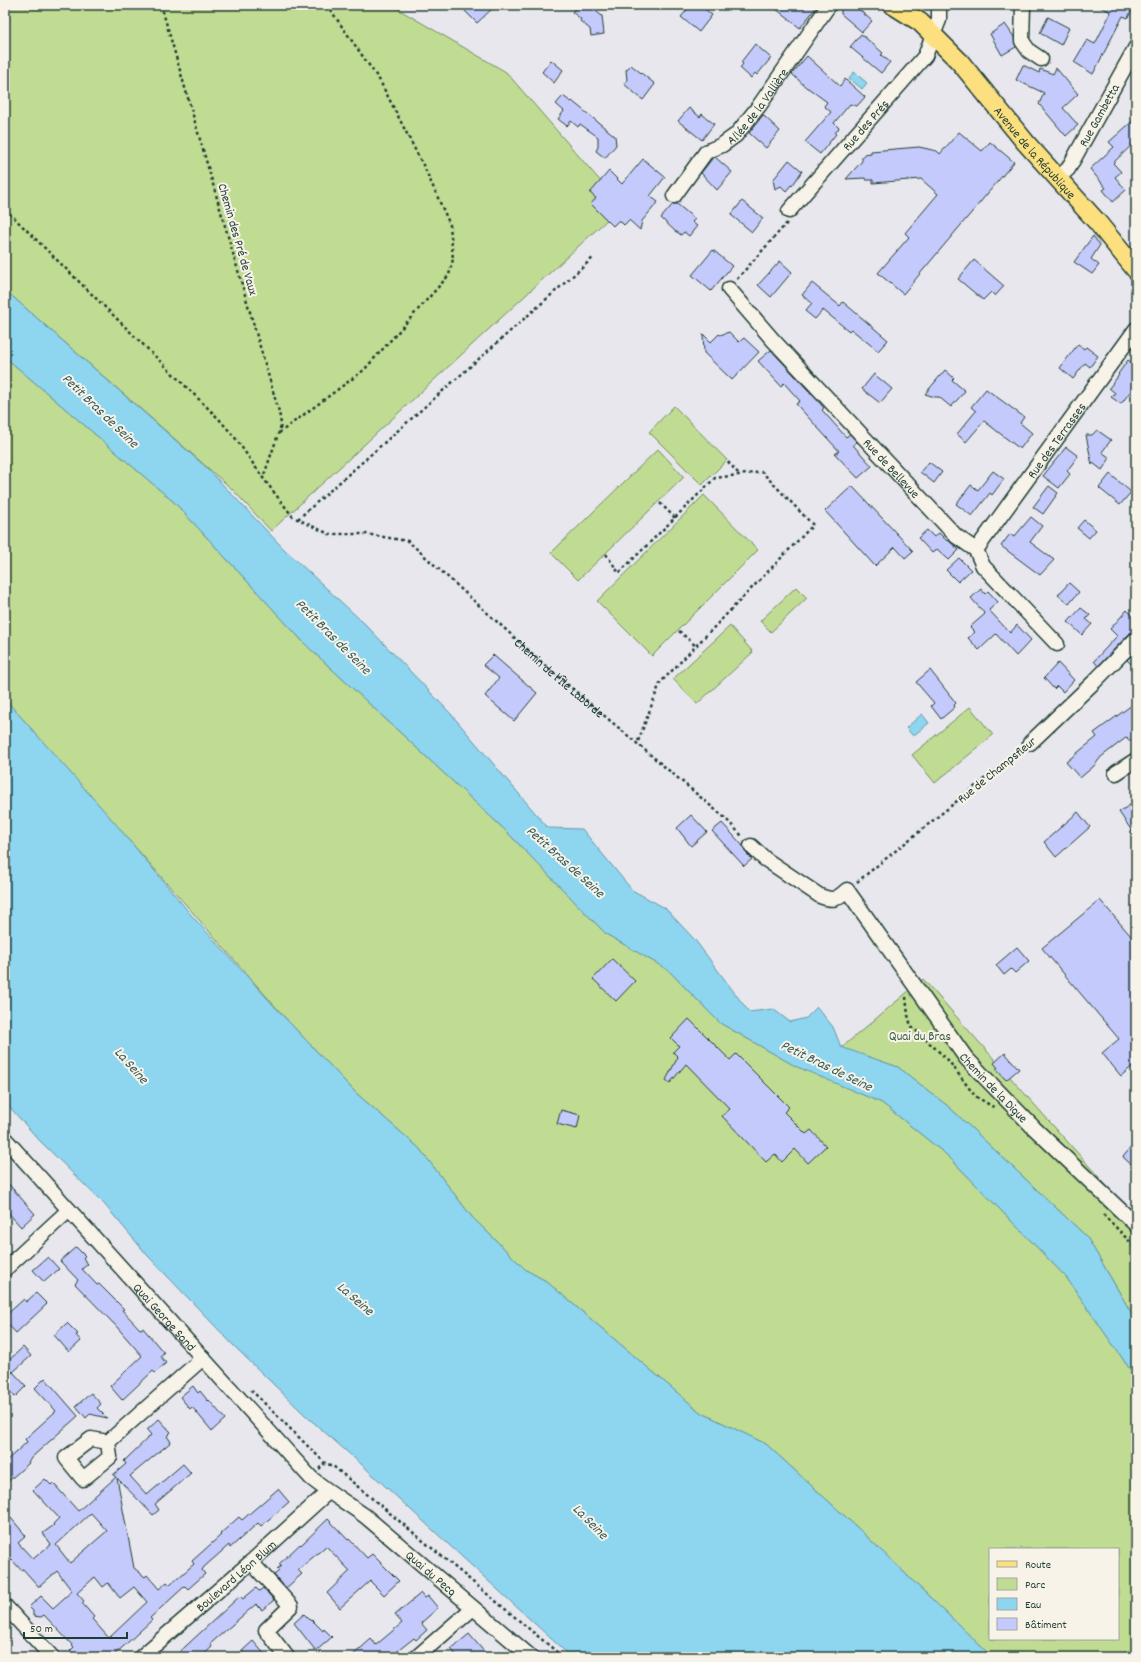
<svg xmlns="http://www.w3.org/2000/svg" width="1141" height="1662" font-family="Dekko,sans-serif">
<rect width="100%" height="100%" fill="#e8e7ee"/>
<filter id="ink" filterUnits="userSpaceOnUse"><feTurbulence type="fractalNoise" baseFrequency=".025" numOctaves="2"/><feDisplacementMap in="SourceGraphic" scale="8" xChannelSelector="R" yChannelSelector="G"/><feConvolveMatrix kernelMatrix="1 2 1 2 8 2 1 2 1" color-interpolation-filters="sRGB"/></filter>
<g filter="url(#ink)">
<path fill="#c0db92" stroke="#708c63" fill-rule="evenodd" d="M5 5H391L506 72 622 206 271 531 233 490 5 290Z
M5 357 175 503 307 646 504 829 606 934 668 970 720 1023 790 1063 882 1103 948 1156 1066 1277 1134 1375 1136 1384V1657H992L861 1531 766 1444 700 1412 546 1281 526 1270 472 1217 419 1148 356 1093 288 1021 5 699ZM990 1549H1118V1639H990Z
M674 406 727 460 702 485 649 432Z
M658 449 684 477 578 580 551 553Z
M704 495 758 550 652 656 597 601Z
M796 587 807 598 771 632 760 621Z
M730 626 753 652 697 704 673 679Z
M970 707 993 735 935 783 912 755Z
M923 979 1136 1219V1321L1087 1237 949 1107 898 1067 841 1048Z"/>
<path fill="#8ed5f0" stroke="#6298a5" d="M854 72 867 83 862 89 849 78Z
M5 290 207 468 284 549 366 625 451 714 548 828 582 829 632 890 665 908 695 940 749 1012 773 1009 790 1022 806 1018 817 1007 833 1027 841 1047 898 1067 949 1107 1087 1237 1136 1321V1384L1134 1375 1066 1277 948 1156 882 1103 795 1066 720 1023 668 970 606 934 504 829 307 646 175 503 5 357Z
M5 699 115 823 193 917 288 1021 356 1093 419 1148 472 1217 526 1270 546 1281 700 1412 766 1444 861 1531 992 1657H571L361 1464 305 1415 235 1347 148 1256 104 1204 39 1140 5 1102Z
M922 714 929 723 913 736 906 728Z"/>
<path fill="#c5cafc" stroke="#1f3d34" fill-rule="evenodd" d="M471 5H496L477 23 465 11Z
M578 5H588L602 16 604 34 591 36 590 29 580 21 581 19 572 12Z
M691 5H700L712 15 699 32 681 17Z
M771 5H818L800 28Z
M841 5H854L872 21 862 32 841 14Z
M1097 5H1134L1128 18 1123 16 1093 74 1074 62 1087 40 1095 44 1111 12Z
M1048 17 1069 28 1061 45 1040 33Z
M1005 24 1014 37 1016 47 1002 55 990 34Z
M861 34 883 53 881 55 890 62 881 73 850 47Z
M755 44 771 58 757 75 755 73 751 78 740 68 743 64 741 62Z
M807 56 840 86 845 79 865 97 857 106 850 104 834 123 839 128 835 133 836 134 820 154 805 142 831 112 824 106 827 102 808 88H807L792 74Z
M551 60 563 70 554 83 542 72Z
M631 65 655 84 643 100 624 84 627 80 626 70Z
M1023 65 1039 73 1040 69 1053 74 1056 68 1078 94 1063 108 1078 125 1066 136 1039 104 1044 93 1016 80Z
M563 96 571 102 572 101 615 136 616 145 605 158 596 151 598 147V137L580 124 578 127 571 121 567 126 558 119 564 111 556 104Z
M689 108 700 117 702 114 714 124 702 140 678 121Z
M763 115 780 131 766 148 749 133Z
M1136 118V141L1113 163 1121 172 1115 177 1126 190 1113 202 1103 190 1106 188 1090 169 1114 147 1109 142Z
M959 132 982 151 990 142 1014 162 903 294 878 273 909 237 905 233 938 194 921 179 873 183V180H866L865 178 846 179 862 161V157H864V154L871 153V151L919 147 937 151 940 154Z
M715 157 732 172 717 190 701 173 712 159Z
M643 159 665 177 650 196 658 202 642 221 640 230 629 220 624 225 619 220 613 226 591 204 596 198 590 193 609 171 622 184Z
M789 160 802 171 792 186 791 185 786 191 781 186 775 189 773 180Z
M742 201 763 218 752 232 731 215Z
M673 204H677L695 219 692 222 697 226 689 236 684 232 681 235 677 232H676L661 218Z
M1093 236 1100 245 1091 259 1099 265 1092 274 1074 262Z
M713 250 732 266 711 291 692 275Z
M974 260 1004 286 995 296 991 292 983 300 958 279Z
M780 261 792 272 771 297 758 285Z
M812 283 840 306 843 302 888 340 878 351 851 329 849 331 823 310 815 319 805 311 812 303 802 295Z
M729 332 739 342 744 338 759 352 732 380 704 353 703 334 711 342 719 334 720 335Z
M1078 344 1084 349 1086 347 1098 356 1090 367 1085 363 1073 379 1060 368Z
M771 350 807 389 824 408 822 410 846 437 850 434 857 442 853 445 872 466 858 478 835 454 839 451 796 404 800 401 784 383 781 386 758 361Z
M1128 360 1136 366V384L1121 404 1111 397 1115 393 1109 388 1119 375 1118 374Z
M945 370 954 378 952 380 965 391 951 407 939 397H935L925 394Z
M874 374 892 389 880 403 862 389Z
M986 389 1024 417 1020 423 1032 433 1020 449 984 421 966 442 957 434 976 411 971 407Z
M1097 430 1111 440 1102 452 1110 458 1102 470 1093 463 1092 465 1086 435H1092Z
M1066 447 1078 456 1067 471 1070 474 1059 488 1043 476Z
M929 462 942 472 934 483 920 472Z
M993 471 1004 479 992 495 990 493 972 516 956 504 971 485 978 490Z
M1110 474 1131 492 1120 505 1099 488Z
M852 486 913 551 905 558 895 547 875 566 825 511Z
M1049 486 1058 493 1043 514 1033 507Z
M1031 517 1042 526 1030 542 1054 560 1040 575 1001 546 1010 534 1014 537Z
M1084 520 1096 530 1089 538 1077 528Z
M927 530 934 537 939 533 947 541 948 540 959 550 949 560 937 549 932 553 918 538Z
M959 558 971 570 958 582 946 570Z
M1069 583 1079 592 1069 604 1058 595Z
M981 589 985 594 988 591 998 602 989 610 1010 633 1017 625 1031 640 1016 656 996 634 979 650 968 638 975 632 970 627 985 614 971 598Z
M1081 608 1090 615 1086 619 1092 624 1082 635 1068 622Z
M1127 610 1136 619V631L1130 633 1098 666 1094 661 1117 636 1110 629Z
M1136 651V669L1127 660Z
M493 655 537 693 514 721 485 696 499 678 483 665Z
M1058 663 1074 680 1063 692 1057 686 1054 689 1044 678Z
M930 670 956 703 954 705 955 707 941 719 931 706 934 703 916 682Z
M1136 702V736L1129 741 1127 737 1101 757 1094 766 1080 778 1066 762 1097 737 1094 733Z
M1136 801V837L1119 812Z
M1078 812 1090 827 1056 857 1044 842Z
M691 815 707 832 691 846 677 828Z
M722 823 743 846 745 852 752 859 744 866 712 831Z
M1100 900 1136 942V1063L1121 1076 1102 1053 1119 1039 1042 948Z
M1017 947 1029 961 1015 973 1011 969 1004 975 996 965Z
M612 959 635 981 616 1001 593 979Z
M689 1019 730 1060 736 1054 789 1107 784 1112 806 1134 811 1130 826 1146 808 1163 795 1149 782 1162 775 1154 766 1162 722 1116 730 1109 686 1064 670 1083 666 1080 678 1057 673 1052 679 1046 671 1038Z
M1005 1053 1019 1069 1006 1080 996 1069 998 1068 994 1063Z
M561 1110 580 1115 577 1129 557 1124Z
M1136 1141V1169L1123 1157Z
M5 1180 35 1214 21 1227 5 1209Z
M76 1247 85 1256 83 1258 88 1264 82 1269 97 1285 99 1284 124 1309 122 1310 140 1329 143 1328 164 1353 160 1356 166 1363 155 1373 153 1371 122 1400 110 1386 142 1356 116 1326 75 1284 78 1280 60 1261Z
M48 1257 59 1269 44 1282 33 1270Z
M36 1293 47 1304 16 1333 5 1321V1316L24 1299 26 1302Z
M67 1323 78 1334 76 1335 81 1341 69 1352 54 1335Z
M23 1347 31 1356 13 1372 5 1364Z
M13 1372 26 1386 15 1397 5 1386V1379Z
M45 1378 78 1416 32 1457 28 1462 29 1463 5 1484V1462L27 1442 25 1439 56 1411 35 1388Z
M193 1386 198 1393 200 1391 208 1401 209 1400 225 1419 212 1431 192 1407 190 1409 180 1397Z
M91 1393 101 1404 97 1408 107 1418 90 1414 86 1418 76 1406Z
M159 1419 171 1432 167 1436 171 1442 130 1476 147 1495 183 1464 191 1473 155 1504 159 1510 153 1515 117 1478 134 1568 145 1577 147 1575 159 1589 167 1582 170 1585 194 1564 192 1561 221 1535 220 1534 239 1517 242 1520 278 1489 289 1502 261 1526 258 1523 230 1548 229 1545 204 1567 202 1570 205 1574 188 1589 185 1586 150 1618 152 1620 112 1657H76L70 1651 74 1647 44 1615 41 1617 33 1616V1611L29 1607 41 1596 53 1608 72 1591 57 1571 39 1587 23 1569 21 1570 12 1560 11 1561 5 1555V1523L11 1518 26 1536 18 1543 33 1559 51 1544 43 1533 54 1525 53 1524 59 1518 33 1490 45 1479 51 1485 53 1483 78 1511 116 1477 113 1475 126 1464 124 1461 151 1435 147 1430ZM91 1513 107 1531 70 1563 56 1545ZM95 1577 103 1587 108 1583 120 1598 134 1587 147 1602 109 1638 92 1619 94 1617 82 1603 84 1601 77 1593Z
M328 1519 348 1540 349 1539 367 1558 372 1554 399 1581 384 1595 370 1581 340 1608 327 1593 350 1571 326 1546 298 1570 302 1574 286 1588 274 1575 279 1571 277 1569 281 1566 279 1564 300 1544 301 1545Z
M256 1588 259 1591 263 1588 274 1600 262 1610 256 1604 210 1644 212 1647 201 1657H174L240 1596 243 1599Z
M421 1593 425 1598 428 1596 438 1608 421 1623 427 1630 416 1640 414 1638 390 1657H351L371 1639 376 1645 402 1623 395 1615Z
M304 1614 311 1621 312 1620 323 1631 324 1629 332 1637 316 1651 294 1623Z
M469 1634 481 1648 489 1657H458L451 1649Z
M253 1641 267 1657H247L242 1651Z"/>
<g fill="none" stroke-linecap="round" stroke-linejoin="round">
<defs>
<g id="minor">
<path d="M1023 5 1022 41 1029 51 1041 59"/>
<path id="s2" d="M1057 179 1068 169 1136 47"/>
<path id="s3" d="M674 196 706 152 722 145 736 135 759 106 829 5"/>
<path id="s4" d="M789 211 925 56 939 20V5"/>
<path id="s5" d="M729 289 773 340 956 536 976 550 983 566 1057 644"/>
<path id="s6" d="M976 550 1136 329"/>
<path d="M1030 743 1094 682 1136 639"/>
<path d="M1116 773 1136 760"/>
<path id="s7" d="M751 846 765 859 820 896C833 901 836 900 847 890L966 1058 1034 1128 1136 1225"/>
<path id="s8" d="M5 1139 311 1478C328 1492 347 1503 365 1516L531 1657"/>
<path d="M5 1269 69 1210"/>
<path d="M91 1439 108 1442 110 1457 83 1479 66 1458Z"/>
<path d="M108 1442 203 1358"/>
<path d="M251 1562 291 1606 266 1630 287 1657"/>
<path d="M5 1606 52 1657"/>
<path id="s9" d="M141 1657 251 1562 328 1492"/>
<path d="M417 1657 473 1608"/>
</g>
<g id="major">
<path id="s10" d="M893 5 920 22 960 62 1026 143 1098 223 1136 270"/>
</g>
</defs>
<use href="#minor" stroke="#1f3d34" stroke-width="17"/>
<use href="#major" stroke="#1f3d34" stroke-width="21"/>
<g stroke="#1f3d34" stroke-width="2.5" stroke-dasharray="3 3" stroke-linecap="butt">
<path d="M161 5 279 412 281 424 280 429 263 478"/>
<path id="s1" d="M5 209 219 419 236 439 263 478 293 517 329 534H366L408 541 548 668 725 818 742 836"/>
<path d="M737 279 787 223"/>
<path d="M279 433 364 370 449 275 453 259 450 225 426 171 380 81 327 5"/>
<path d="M728 462 739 474"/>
<path d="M660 503 675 518"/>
<path d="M298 519 594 257"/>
<path d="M606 554 619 573 715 478 762 472 813 525 660 683 637 744"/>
<path d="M679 631 697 647"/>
<path d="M857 882 1020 750"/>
<path d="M906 997 908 1015 911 1026 948 1060 975 1096 995 1108"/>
<path d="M1103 1214 1136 1248"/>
<path d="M251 1390 325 1463"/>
<path d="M319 1469 325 1463 333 1466 563 1657"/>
</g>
<use href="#minor" stroke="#f7f3e8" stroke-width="14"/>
<use href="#major" stroke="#fce080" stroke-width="18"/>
</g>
</g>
<g text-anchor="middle" stroke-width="4" stroke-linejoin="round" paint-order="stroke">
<g font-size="13" fill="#1f3d34" stroke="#f7f3e8">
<text dy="5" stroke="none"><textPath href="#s3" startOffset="125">Allée de la Vallière</textPath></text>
<text dy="5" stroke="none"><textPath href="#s2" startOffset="77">Rue Gambetta</textPath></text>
<text dy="5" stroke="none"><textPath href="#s4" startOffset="115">Rue des Prés</textPath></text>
<text dy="5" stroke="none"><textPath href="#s10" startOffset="206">Avenue de la République</textPath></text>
<text transform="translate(239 239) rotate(74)" y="5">Chemin des Pré de Vaux</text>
<text dy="5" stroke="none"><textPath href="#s6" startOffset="136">Rue des Terrasses</textPath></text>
<text dy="5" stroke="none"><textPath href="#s5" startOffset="242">Rue de Bellevue</textPath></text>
<text dy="5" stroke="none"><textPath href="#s1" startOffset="746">Chemin de l'Île Laborde</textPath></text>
<text transform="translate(996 769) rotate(-39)" y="5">Rue de Champsfleur</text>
<text dy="5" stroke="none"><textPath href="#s7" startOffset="362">Chemin de la Digue</textPath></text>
<text dy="5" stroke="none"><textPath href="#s8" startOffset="239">Quai George Sand</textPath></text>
<text dy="5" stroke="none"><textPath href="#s8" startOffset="610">Quai du Pecq</textPath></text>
<text dy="5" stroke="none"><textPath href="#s9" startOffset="125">Boulevard Léon Blum</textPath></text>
</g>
<g font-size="13" fill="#3f5d47" stroke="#f7f3e8">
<text x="920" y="1040">Quai du Bras</text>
</g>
<g font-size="14" font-style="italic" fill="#355b5a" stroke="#f7f3e8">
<text transform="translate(101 410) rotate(44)" y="5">Petit Bras de Seine</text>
<text transform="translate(334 636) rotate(45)" y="5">Petit Bras de Seine</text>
<text transform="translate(566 861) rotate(42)" y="5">Petit Bras de Seine</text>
<text transform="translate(132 1065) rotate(48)" y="5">La Seine</text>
<text transform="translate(827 1065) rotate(26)" y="5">Petit Bras de Seine</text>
<text transform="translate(356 1298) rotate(41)" y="5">La Seine</text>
<text transform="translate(591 1521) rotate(45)" y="5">La Seine</text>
</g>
</g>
<rect width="1141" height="1662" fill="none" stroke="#f7f3e8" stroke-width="20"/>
<rect x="10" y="10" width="1121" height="1642" fill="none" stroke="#1f3d34" stroke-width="1.5" filter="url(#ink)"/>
<rect x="989" y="1548" width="130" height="92" fill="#f7f3e8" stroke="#a1aaa0"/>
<rect x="997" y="1561" width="20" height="6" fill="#fce080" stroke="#a1aaa0"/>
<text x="1025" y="1568" font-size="12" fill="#1f3d34">Route</text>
<rect x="997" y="1578" width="20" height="12" fill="#c0db92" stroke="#a1aaa0"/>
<text x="1025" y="1588" font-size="12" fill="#1f3d34">Parc</text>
<rect x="997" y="1598" width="20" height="12" fill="#8ed5f0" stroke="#a1aaa0"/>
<text x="1025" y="1608" font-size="12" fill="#1f3d34">Eau</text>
<rect x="997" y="1618" width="20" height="12" fill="#c5cafc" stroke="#a1aaa0"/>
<text x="1025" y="1628" font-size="12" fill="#1f3d34">Bâtiment</text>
<path d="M24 1632v6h103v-6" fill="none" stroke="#1f3d34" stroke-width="2"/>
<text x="30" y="1632" font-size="12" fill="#1f3d34" stroke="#f7f3e8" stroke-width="3" paint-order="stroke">50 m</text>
</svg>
